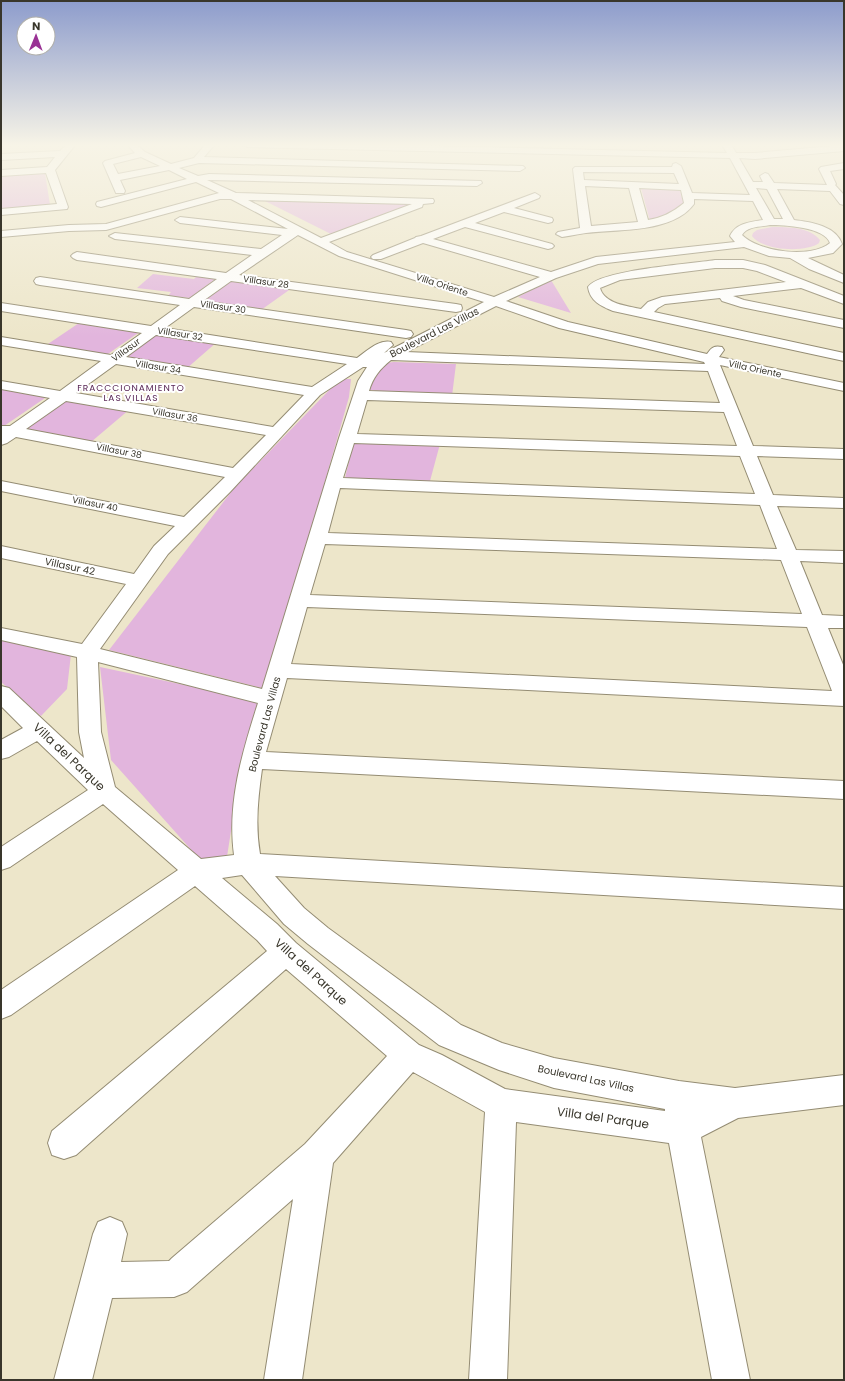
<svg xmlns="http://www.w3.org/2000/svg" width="845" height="1381" font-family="Poppins,sans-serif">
<rect width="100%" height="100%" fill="#ede6ca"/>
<path fill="#e2b5dd" d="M45 173 50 205 1 209V176Z
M641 188H679L684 204 664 216 650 221Z
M259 198 416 203 333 235Z
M772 227C788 227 810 227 820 240L819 243C806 253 763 251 752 236L753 233 757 230Z
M153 274 194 279 198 275 218 277 190 298 168 296 171 292 137 288Z
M231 279 292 288 261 310 200 300Z
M551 280 571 313 518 297Z
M82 321 141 331 105 356 45 346Z
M156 332 217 342 186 369 119 358Z
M394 362 456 364 452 396 368 390 384 363Z
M340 379H351L349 397 266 689 109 650 235 487Z
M1 387 48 396 4 426H1Z
M67 399 130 409 91 442 23 430Z
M354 440 440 444 430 481 345 478Z
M1 637 71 654 67 689 41 716 1 682Z
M100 667 259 701 234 812 226 863H203L111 760Z"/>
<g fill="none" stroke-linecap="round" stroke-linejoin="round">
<defs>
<path id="minor" d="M67 144H76L55 170 68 207 67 209 1 215V209L57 204 46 173 1 176V170L47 167 55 157 1 160V154L60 151Z
M127 144H136L145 152 171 164 194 158 206 144H215L204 157 523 166 525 168 520 171 199 163 179 168 198 176 209 174 481 181 482 183 477 186 207 180 236 193 433 199 434 201 433 203 423 204 422 207 329 242 347 252 494 297 540 277 423 243 381 259H373L371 257 373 255 415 238 416 237 421 236 535 193 540 196 539 198 514 208 552 218 553 220 552 222 548 223 504 212 475 223 552 244 554 246 552 248 548 249 465 227 433 239 551 272 596 257 735 242 730 236C736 223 750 222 763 220L753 201 694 199V204C673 233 619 229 586 233 578 234 570 236 562 237L556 234 558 232 580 228 573 169 575 167H672L673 164 676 163 681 166 692 193 750 195 730 158 247 147 242 144H347L727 153 722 145 731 144 736 153H755L844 145V151L755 159 739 158 753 182H763L760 176 765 173 768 174 774 183 827 185 819 169 821 167 844 163V169L830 171 836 184 835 185 844 195V205L840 204 830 191 777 189 794 220C811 222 836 226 842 244L833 253 808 258 844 275V283L809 269 790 258 769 256 744 247 598 264 556 278 506 301 568 322 707 354C711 348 714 345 722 347L724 350 719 357 844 383V391L720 365 753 446 844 449V459L757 456 773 495 844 498V508L777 506 796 550 844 551V563L800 561 822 615 844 616V628H828L844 667V706L287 678 266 752 844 781V799L262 769C258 798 255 825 260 854L844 887V909L275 876 304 908 328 928 461 1025 502 1043 554 1058 679 1081 735 1088 844 1075V1105L738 1118 701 1137 750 1380H712L669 1143 516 1122 507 1380H469L485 1112 413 1072 333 1163 302 1380H264L293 1199 187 1292 174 1297 112 1298 92 1380H54L93 1234 98 1222 110 1217 122 1222 127 1234 121 1262 169 1261 172 1258 305 1144 387 1056 286 969 76 1155 64 1159 52 1155 48 1143 52 1131 267 951 257 940 195 886 11 1015 1 1019V990L178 870 103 804 10 867 1 870V847L88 790 37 741 9 757 1 759V740L23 728 1 706V686L9 688 84 758 79 732 77 657 1 640V628L82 644 126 584 1 558V546L134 574 154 546 175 526 1 491V481L184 517 225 477 16 437 7 443 1 445V426H10L50 398 1 389V381L60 391 101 361 1 345V337L111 355 142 333 1 311V303L151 326 180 305 40 285 36 284 34 281 36 278 40 277 189 299 217 279 77 260 73 258 71 256 73 254 77 252 226 273 252 255 115 239 109 236 115 233 261 249 282 235 180 223 175 220 180 217 288 229 231 199H220L106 230 69 231 1 237V231L69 225 106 224 219 193 196 182 101 207 97 206 96 204 97 202 187 179 169 170 120 180 125 191 124 193H116L103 163 105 161 135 153ZM141 157 160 166 118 174 113 164ZM583 172 674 173 679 184 584 180ZM585 186 629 188 638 222 591 226ZM639 188 681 190 684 203C673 212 662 218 648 220ZM756 188 767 189 783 219H774ZM248 200 412 204 321 238ZM770 225C784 225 825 227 830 243 811 259 759 252 742 235 747 226 761 227 770 225ZM298 235 339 256 484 302 384 353 393 345 391 342C379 339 367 351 357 358L165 328 194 307 406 338 411 337 413 334 411 331 406 330 203 301 231 281 456 312 461 311 462 308 461 305 456 304 239 275ZM496 306 559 328 704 362 705 364 406 352ZM156 335 347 364 312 387 126 357ZM391 360 708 371 720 403 369 391C373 377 380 369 391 360ZM116 364 304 395 273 427 76 393ZM363 367H367L358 381 339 438 262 689 100 649 168 554 230 492 320 395ZM367 400 724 412 737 446 357 434ZM66 401 266 435 233 468 26 429ZM354 443 740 456 755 494 343 478ZM340 488 760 505 777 549 328 533ZM325 544 781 560 802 614 310 595ZM307 607 807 627 832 691 291 664ZM98 662 258 703C242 753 227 803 234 855L201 859 115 787 101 732ZM242 875 284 924 308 944 439 1045 499 1070 554 1088 665 1109V1111L505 1089 442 1055 419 1045 296 943 277 924 222 878Z
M715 260H743L765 265 844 296V304L801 288 733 296 744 300 844 320V328L741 307 722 301 720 298 665 304 658 308 654 312 844 353V361L613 311C601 306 590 301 588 287 599 270 691 264 715 260ZM715 268H743L757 271 786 282 662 297 648 302 641 309C628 306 604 304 600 288L620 280Z"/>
</defs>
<use href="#minor" stroke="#948c73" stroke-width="2"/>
<use href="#minor" fill="#fff" fill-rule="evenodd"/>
</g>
<linearGradient id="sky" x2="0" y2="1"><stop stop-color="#8d9ccc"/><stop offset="0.43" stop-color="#f7f4e7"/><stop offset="1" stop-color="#f7f4e7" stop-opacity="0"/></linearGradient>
<rect width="845" height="337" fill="url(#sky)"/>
<g text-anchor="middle" stroke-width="4" stroke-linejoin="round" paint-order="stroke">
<g font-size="9" fill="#39362b" stroke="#fff">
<text transform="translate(266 282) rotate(8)" y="3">Villasur 28</text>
<text transform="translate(442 285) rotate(18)" y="3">Villa Oriente</text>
<text transform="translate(223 307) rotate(8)" y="3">Villasur 30</text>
<text transform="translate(180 334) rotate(9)" y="3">Villasur 32</text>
<text transform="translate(126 350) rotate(-36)" y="3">Villasur</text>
<text transform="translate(158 367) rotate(9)" y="3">Villasur 34</text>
<text transform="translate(755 369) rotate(12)" y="3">Villa Oriente</text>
<text transform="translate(175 415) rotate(10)" y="3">Villasur 36</text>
<text transform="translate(119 451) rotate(11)" y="3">Villasur 38</text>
<text transform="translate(95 504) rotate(11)" y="3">Villasur 40</text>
</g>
<g font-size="9" letter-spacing="1" fill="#582555" stroke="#fff">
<text x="131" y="391">FRACCCIONAMIENTO<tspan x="131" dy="10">LAS VILLAS</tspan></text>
</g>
<g font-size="10" fill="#39362b" stroke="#fff">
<text transform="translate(434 332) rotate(-27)" y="4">Boulevard Las Villas</text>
<text transform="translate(70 566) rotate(12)" y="4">Villasur 42</text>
<text transform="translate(264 724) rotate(-75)" y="4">Boulevard Las Villas</text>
<text transform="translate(586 1078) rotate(12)" y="4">Boulevard Las Villas</text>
</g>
<g font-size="12" fill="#39362b" stroke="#fff">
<text transform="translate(69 757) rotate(43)" y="4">Villa del Parque</text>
<text transform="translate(311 972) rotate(42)" y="4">Villa del Parque</text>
<text transform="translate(603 1118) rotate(8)" y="4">Villa del Parque</text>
</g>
</g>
<rect width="845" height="1381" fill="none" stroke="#39362b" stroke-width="4"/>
<g transform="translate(36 36) rotate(1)"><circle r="19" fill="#ffffff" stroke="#b0afaa"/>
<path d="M0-3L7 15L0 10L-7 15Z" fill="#9a3295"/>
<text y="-6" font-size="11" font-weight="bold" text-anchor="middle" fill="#39362b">N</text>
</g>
</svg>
